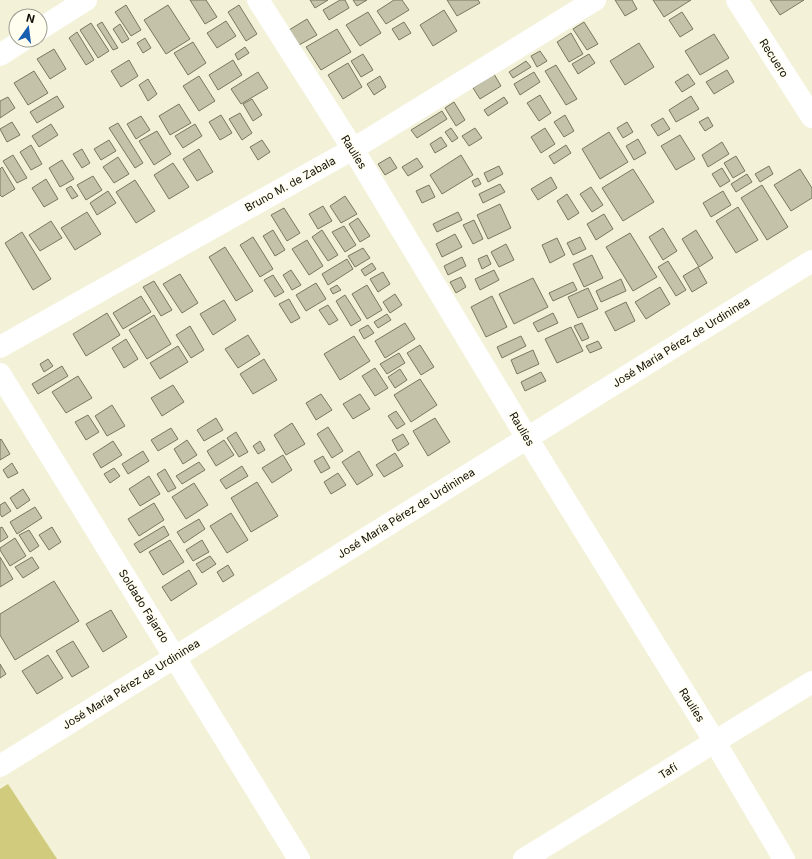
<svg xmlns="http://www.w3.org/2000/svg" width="812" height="859" font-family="Inter,sans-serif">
<rect width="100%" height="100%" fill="#f3f2d8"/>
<path fill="#d0cb7d" d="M8 784 57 859H0V789Z"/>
<path fill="#c4c3aa" stroke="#797860" d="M190 0H206L217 17 205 24Z
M310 0H328L315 8Z
M340 0H345L349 8 329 20 323 10Z
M353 0H367L357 6Z
M394 0H402L409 10 386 24 377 11Z
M447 0H478L480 3 457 16Z
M615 0H632L637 9 625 16Z
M653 0H691L664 17Z
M770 0H804L780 15Z
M126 5 141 30 131 36 115 12Z
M168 5 190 39 166 54 144 20Z
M239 5 257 34 246 41 228 12Z
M444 10 457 31 433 46 420 25Z
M368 12 381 33 360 46 346 25Z
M682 12 693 29 680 37 669 20Z
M307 19 317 35 299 45 289 30Z
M226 21 236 36 217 48 207 33Z
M102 22 118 48 113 50 97 25Z
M404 22 411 33 399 40 392 29Z
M584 22 598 44 587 50 573 29Z
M91 23 109 51 98 58 80 30Z
M120 24 129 39 122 43 113 29Z
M337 29 351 52 321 70 306 47Z
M77 32 94 60 86 65 69 38Z
M571 33 583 54 569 62 557 42Z
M714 34 729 58 700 75 685 51Z
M145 38 151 48 143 53 137 43Z
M193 42 206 63 188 75 174 53Z
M639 43 654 67 625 85 610 61Z
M245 47 249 53 238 60 235 54Z
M54 49 66 69 50 79 37 59Z
M540 51 547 61 537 67 531 56Z
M363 54 373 70 361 77 351 61Z
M589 54 595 63 578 74 572 64Z
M129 60 138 76 121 87 111 71Z
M233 60 242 75 218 90 209 75Z
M526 61 531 67 513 78 509 72Z
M348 63 362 87 343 99 328 75Z
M556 65 577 99 566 105 545 71Z
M727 70 734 82 714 94 706 82Z
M34 71 48 93 28 105 14 83Z
M258 72 268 88 241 104 231 89Z
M534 72 540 82 520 95 514 84Z
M494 74 501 86 480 99 473 88Z
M688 74 695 84 682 92 675 82Z
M199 76 215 101 199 111 183 86Z
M380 76 386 87 374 95 367 84Z
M148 79 157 94 148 101 139 85Z
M540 95 551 113 539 121 527 103Z
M57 96 64 107 37 123 30 112Z
M691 96 699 109 676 122 669 110Z
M8 97 15 108 0 118V101Z
M504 97 508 103 488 116 484 110Z
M252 99 262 115 253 121 243 104Z
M454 102 465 120 456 126 445 108Z
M179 104 191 123 170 135 159 116Z
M442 111 447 119 417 138 411 130Z
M240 113 252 133 242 140 229 119Z
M221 115 232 133 220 140 209 122Z
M565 115 574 131 564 137 554 122Z
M141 116 150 130 136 139 127 124Z
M708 117 713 126 705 131 699 122Z
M663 118 670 129 658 136 651 125Z
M12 122 20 135 7 142 0 129Z
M627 122 633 132 623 138 617 128Z
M118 123 143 163 135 168 109 128Z
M51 124 58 135 39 147 32 136Z
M195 124 202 136 183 148 175 136Z
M451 128 458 138 452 142 445 132Z
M475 128 482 138 469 146 462 136Z
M545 128 555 144 541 153 531 137Z
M157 131 171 154 154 165 139 141Z
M609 132 628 162 600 179 582 149Z
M680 135 695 159 676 170 661 146Z
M441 137 447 146 435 153 430 144Z
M638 139 646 153 634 160 626 146Z
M109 140 116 151 101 160 94 149Z
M262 140 270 152 258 160 250 147Z
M722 142 729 154 708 167 702 155Z
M31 145 42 164 31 170 20 152Z
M566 145 571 153 554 164 549 156Z
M82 149 90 163 82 168 73 154Z
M199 149 213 172 197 181 183 159Z
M13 155 27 178 17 183 3 161Z
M461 155 473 175 442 194 430 175Z
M736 156 745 171 733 178 724 163Z
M118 157 129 174 114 183 103 167Z
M390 157 397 168 385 175 378 164Z
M417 158 423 167 408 176 402 167Z
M62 160 74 179 60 187 49 168Z
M173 163 189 187 169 199 154 175Z
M499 166 503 174 488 182 484 173Z
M769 166 773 174 760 182 755 174Z
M2 167 15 189 2 197 0 195V169Z
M722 168 730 181 720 187 712 174Z
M633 169 654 202 623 221 602 188Z
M800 169 812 188V198L791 211 774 185Z
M747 174 752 182 736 192 731 184Z
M93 176 102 190 86 200 77 185Z
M551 177 557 188 538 200 531 189Z
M478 178 481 184 475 187 472 181Z
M46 179 58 199 44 207 32 188Z
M135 180 155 211 136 223 116 192Z
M500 184 505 192 483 203 479 194Z
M429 185 435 197 422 203 416 191Z
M762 185 788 227 767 240 741 198Z
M71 186 78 196 72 199 66 189Z
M591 187 603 205 592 212 580 194Z
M108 191 116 203 97 215 90 203Z
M723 191 731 205 711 217 703 203Z
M567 194 579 213 568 220 557 201Z
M345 196 357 214 341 223 330 206Z
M500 204 511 228 488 239 477 215Z
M323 206 332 221 318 229 309 214Z
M738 207 758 240 736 253 716 221Z
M284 208 300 233 287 241 271 215Z
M87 212 101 234 75 250 61 228Z
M458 212 462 220 437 232 433 224Z
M604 214 613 229 596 240 587 224Z
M358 218 370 236 360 242 349 224Z
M474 220 483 239 473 244 463 225Z
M51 221 62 238 40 251 29 235Z
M344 226 356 245 345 252 332 232Z
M663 228 677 251 663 260 649 237Z
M273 230 285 250 275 256 263 236Z
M322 230 338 255 328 261 312 237Z
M696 230 713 258 699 267 682 239Z
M22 232 51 279 33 290 5 243Z
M630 233 657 277 633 291 606 247Z
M455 234 462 247 442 257 436 244Z
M253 237 273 269 260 277 240 245Z
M580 237 586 249 573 255 567 243Z
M557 238 565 255 550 263 542 245Z
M307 240 323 266 309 275 292 249Z
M506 244 514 260 499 267 491 252Z
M225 247 253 291 236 301 209 257Z
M363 248 370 258 355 267 348 256Z
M487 255 491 264 482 269 478 259Z
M592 255 603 278 584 287 573 264Z
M462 257 466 266 448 275 444 266Z
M347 259 353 269 328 285 322 274Z
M668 261 686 290 676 296 658 267Z
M372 263 376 269 365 276 361 270Z
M698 267 707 283 692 292 683 276Z
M291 270 301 285 292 290 283 275Z
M494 270 499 280 480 290 475 279Z
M383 272 390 284 378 292 370 279Z
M180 274 198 303 182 313 163 284Z
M273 275 284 292 275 297 264 280Z
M461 277 466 287 456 293 450 282Z
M533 278 548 307 514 324 499 294Z
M621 279 626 291 601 302 596 291Z
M154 281 172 310 161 316 143 287Z
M573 282 577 290 553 301 549 293Z
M316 283 326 299 306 311 296 295Z
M337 285 341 290 333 294 330 289Z
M367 285 382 310 367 319 352 294Z
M660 287 670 304 646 319 635 302Z
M588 288 598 309 578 318 568 297Z
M395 294 402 305 390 313 383 302Z
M345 295 361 320 351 326 336 301Z
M141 296 151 312 123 329 113 313Z
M492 296 507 327 486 337 471 307Z
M289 299 300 318 291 323 279 304Z
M224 300 236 320 213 335 200 314Z
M626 302 635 321 615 331 605 312Z
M328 305 338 320 329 325 319 310Z
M107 313 120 335 86 356 73 334Z
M553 313 558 323 538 332 533 323Z
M387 314 391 320 378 328 374 322Z
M154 315 171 344 147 359 129 330Z
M405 323 415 339 385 358 375 341Z
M582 323 589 338 582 341 574 326Z
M368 325 374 333 364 339 359 330Z
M190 326 204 350 191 358 176 335Z
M571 327 583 351 557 363 545 339Z
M248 335 260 354 238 368 225 349Z
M354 336 370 361 340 380 324 354Z
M521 336 526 346 502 358 497 347Z
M126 339 138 359 124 368 112 348Z
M598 341 602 348 590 353 586 346Z
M420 345 434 367 421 375 407 353Z
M178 346 188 362 160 379 150 363Z
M533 350 539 364 517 374 511 360Z
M399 353 405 363 387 374 380 364Z
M48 359 53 366 44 372 40 364Z
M264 359 277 380 253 394 240 374Z
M62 366 68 376 38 394 32 384Z
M375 368 388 388 375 396 362 376Z
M400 369 407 380 395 388 388 377Z
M541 372 546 381 525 391 521 382Z
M78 376 92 398 66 413 52 392Z
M420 379 437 405 411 422 394 395Z
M173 385 184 402 162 416 151 398Z
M321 394 332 410 316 420 306 403Z
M360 394 370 409 353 419 343 404Z
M112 405 125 426 107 436 95 416Z
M396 411 405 424 397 429 388 416Z
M88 415 99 432 86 440 75 422Z
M216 418 223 430 204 441 197 430Z
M435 418 450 442 428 456 413 431Z
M292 423 305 444 286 455 274 435Z
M328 427 343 451 332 458 317 434Z
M171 428 178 439 158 451 151 440Z
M236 432 248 452 239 457 227 438Z
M403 434 409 444 398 451 392 440Z
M1 439 10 454 0 460V440Z
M187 440 197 455 183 464 174 449Z
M224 440 234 455 216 466 207 451Z
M113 441 122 455 101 468 93 454Z
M260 441 265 450 258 454 253 446Z
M143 451 149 461 128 474 122 464Z
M359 451 373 475 357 485 342 462Z
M395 453 403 466 384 477 376 465Z
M283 455 292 470 272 483 262 468Z
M323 456 330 468 321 473 314 461Z
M199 462 205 470 182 484 176 476Z
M12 463 18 473 8 478 3 470Z
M242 466 248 476 226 489 220 480Z
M114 468 120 476 110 483 104 474Z
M165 469 176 488 168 492 157 474Z
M338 473 346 485 331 494 324 482Z
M149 476 160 494 140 506 129 489Z
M257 482 278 516 251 532 231 498Z
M194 483 208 505 186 519 172 497Z
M23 489 30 500 17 509 10 498Z
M5 502 11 511 2 517 0 514V505Z
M154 503 164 520 139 536 128 519Z
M35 507 42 518 17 534 10 522Z
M231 513 248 540 227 553 210 526Z
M199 519 205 529 184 543 177 532Z
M164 526 169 535 140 553 134 544Z
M2 527 8 537 0 542V528Z
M52 527 61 542 49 550 39 535Z
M29 530 39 546 30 552 19 535Z
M15 538 26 556 10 566 0 550V548Z
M170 540 184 562 163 575 149 552Z
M202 540 209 552 193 561 186 550Z
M210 556 216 564 202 573 196 564Z
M0 557 13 579 0 587Z
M32 557 39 568 23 578 15 567Z
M228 565 234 575 223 582 217 572Z
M189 570 197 584 171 601 162 587Z
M54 581 79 621 15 660 0 635V614Z
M111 610 127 637 103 652 86 624Z
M73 641 89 667 72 677 56 651Z
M48 655 63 678 37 694 22 671Z
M0 664 6 674 0 678Z"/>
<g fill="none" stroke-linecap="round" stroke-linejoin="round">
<path stroke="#fff" stroke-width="22" d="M258 0 353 149 527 438 715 742 784 859
M737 0 812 117
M40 29 86 0
M0 55 23 40
M0 347 353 149 595 0
M0 374 299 859
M0 766 812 261
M524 859 812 682"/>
</g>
<g text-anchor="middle" stroke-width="3" stroke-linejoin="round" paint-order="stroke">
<g font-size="11" fill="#0d0c05" stroke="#fffeef">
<text transform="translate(774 58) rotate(57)" y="4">Recuero</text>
<text transform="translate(354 152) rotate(58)" y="4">Raulíes</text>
<text transform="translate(290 184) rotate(-29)" y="4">Bruno M. de Zabala</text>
<text transform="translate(681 342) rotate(-32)" y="4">José María Pérez de Urdininea</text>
<text transform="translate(522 429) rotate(59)" y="4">Raulíes</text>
<text transform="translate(406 513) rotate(-32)" y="4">José María Pérez de Urdininea</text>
<text transform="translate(144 606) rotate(58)" y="4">Soldado Fajardo</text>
<text transform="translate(131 684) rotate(-32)" y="4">José María Pérez de Urdininea</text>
<text transform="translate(692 705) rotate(58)" y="4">Raulíes</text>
<text transform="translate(668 771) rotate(-32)" y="4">Tafí</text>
</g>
</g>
<g transform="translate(28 28) rotate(14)"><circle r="19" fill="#fffeef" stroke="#9e9d91"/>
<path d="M0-3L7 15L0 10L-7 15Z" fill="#195faf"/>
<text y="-6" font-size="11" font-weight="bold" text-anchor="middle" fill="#0d0c05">N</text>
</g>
</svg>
